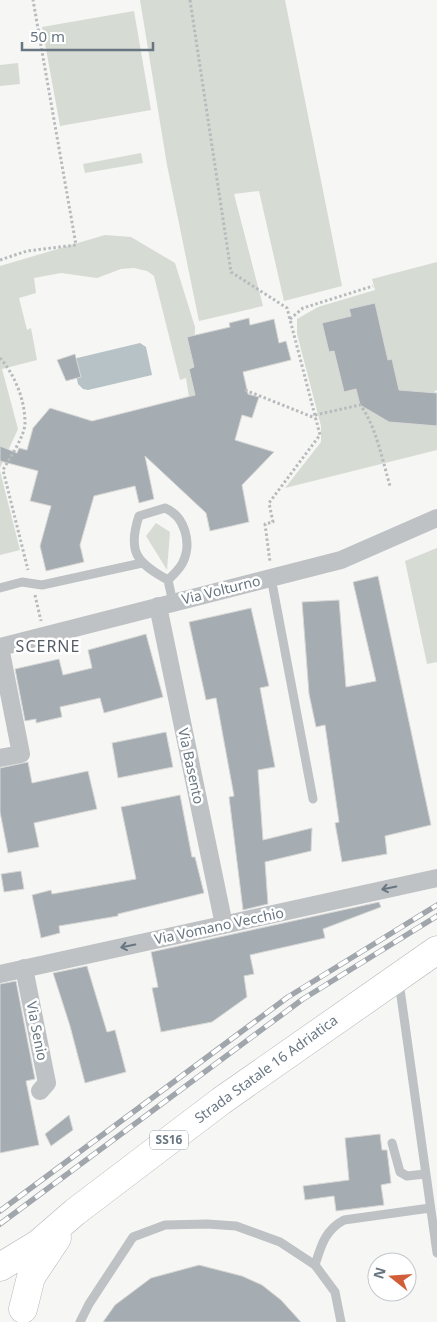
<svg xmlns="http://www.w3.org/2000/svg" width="437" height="1322" font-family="'Noto Sans',sans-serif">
<rect width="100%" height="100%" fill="#f6f6f4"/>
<path fill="#d6dbd3" d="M140 0H285L342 286 284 301 259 191 234 194 263 306 199 321 167 165Z
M134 11 151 110 60 126 42 27Z
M18 63 20 84 0 86V65Z
M141 153 143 163 85 173 83 164Z
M105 235 131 237 175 263 195 327 194 367 189 369 195 395 189 397 186 378 180 380 154 276 147 271 134 268 121 269 97 278 61 273 34 278 36 293 19 298 27 330 31 328 37 360 2 369 18 429 0 468V266Z
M437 262V390L391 418 388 360 349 309 351 316 322 323 329 352 349 347 353 363 338 367 344 392 356 389 363 407 389 422 437 426V450L285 488 321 442V426L297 334V319L318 307 375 290 372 279Z
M0 471 20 550 0 555Z
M156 523 170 532 167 570 146 536Z
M437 548V662L427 664 405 561Z"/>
<path fill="#b7c2c6" d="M140 343 146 347 152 375 88 390 83 389 78 384 73 359Z"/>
<path fill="#a6adb2" stroke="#d8d8d6" d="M375 303 388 360 392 359 399 390 437 393V426L389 422 360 405 356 389 344 392 334 351 329 352 322 323 351 316 349 309Z
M249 318 250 325 274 319 279 343 286 341 291 360 243 372 248 394 259 397 252 418 242 415 235 440 274 452 242 485 249 522 210 531 206 513 145 456 154 499 139 503 135 486 94 496 80 545 84 562 46 571 40 546 51 506 30 501 38 471 0 461V446L17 453 19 448 27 450 33 428 50 408 92 421 195 395 189 369 194 367 187 337 230 327 229 323Z
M75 354 81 377 66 381 57 360Z
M378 576 431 825 385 836 387 854 342 862 335 823 339 822 325 725 316 727 309 694 302 602 339 600 346 687 376 681 353 582Z
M251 608 269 686 260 688 275 767 258 770 263 840 312 828 311 851 265 862 268 904 243 910 229 797 234 796 216 698 206 700 189 622Z
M146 634 163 697 104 713 100 698 60 707 62 717 36 723V719L25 721 15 669 59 659 63 675 92 668 88 650Z
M166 732 173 767 118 778 112 743Z
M28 762 32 783 88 771 97 809 34 823 39 847 8 853 0 812V768Z
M180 795 192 857H195L204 893 118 914V916L59 926 60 933 41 938 32 895 51 890 52 894 136 879 121 807Z
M21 871 24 889 4 892 1 874Z
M379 902 381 907 323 929 325 938 250 955 254 974 244 976 247 997 212 1022 161 1032 152 988 158 987 151 952Z
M87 966 107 1032 115 1030 126 1072 85 1083 70 1026 53 973Z
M16 981 35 1079 26 1081 39 1145 0 1153V984Z
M69 1115 73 1130 51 1146 45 1134Z
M380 1134 382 1150H387L391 1183 381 1185 384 1205 336 1211 334 1196 305 1200 303 1186 349 1180 345 1138Z
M199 1265 242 1276 262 1285 281 1300 301 1322H103L115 1305 151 1278Z"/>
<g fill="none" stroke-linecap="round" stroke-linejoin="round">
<defs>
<path id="primary" d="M0 1267 38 1244 75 1212 221 1101 437 950
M23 1309 31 1277 57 1238"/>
</defs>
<use href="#primary" stroke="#b2b6b9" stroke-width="29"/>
<path stroke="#b8bbbd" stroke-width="3" stroke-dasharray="2.5 2.5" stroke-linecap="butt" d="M190 0 231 272 287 308 320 435 269 503 273 522 265 524 270 562
M0 260 27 251 76 245 33 0
M290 319 303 308 373 286
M0 358C15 375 25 400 25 423 25 436 9 459 3 470L28 570
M245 390 315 418
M315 415 360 405C375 423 383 462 390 486
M35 595 41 621"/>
<path stroke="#bec2c5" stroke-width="9" d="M165 508C185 516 192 543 183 562 180 569 173 575 168 580 137 563 127 552 139 516Z
M168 580 173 603
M0 588 22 582 42 585 142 563
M273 588 313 799
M396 982 400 989 437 1253
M392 1143 400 1172 407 1176 425 1174
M315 1265C321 1246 325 1230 344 1220L430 1208
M80 1322 89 1304 133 1237 165 1225 207 1224 236 1226 280 1242 315 1265 335 1292 341 1322"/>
<path stroke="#bec2c5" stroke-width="18" d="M158 606 224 925
M0 647 341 560 437 518
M0 758 21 754 0 647
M24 968 47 1083 40 1091
M0 974 437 878"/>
<use href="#primary" stroke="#fff" stroke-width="28"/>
<defs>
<path id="rail" d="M0 1211 288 997 437 905
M0 1224 303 999 437 916"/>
</defs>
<use href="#rail" stroke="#a0a6ab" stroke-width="5.5"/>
<use href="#rail" stroke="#fff" stroke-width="4" stroke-dasharray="11" stroke-linecap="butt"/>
</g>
<defs><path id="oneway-shaft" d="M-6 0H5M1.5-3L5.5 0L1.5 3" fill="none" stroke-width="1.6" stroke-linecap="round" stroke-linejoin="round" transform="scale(1.25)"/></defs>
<g stroke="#687682">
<use href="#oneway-shaft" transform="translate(389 888) rotate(168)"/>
<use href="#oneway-shaft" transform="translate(128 946) rotate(168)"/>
</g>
<g text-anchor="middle" stroke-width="5" stroke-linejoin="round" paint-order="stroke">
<rect fill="#fff" stroke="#959fa8" stroke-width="1" x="150" y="1130.5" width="38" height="19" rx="4"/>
<g font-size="12" font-weight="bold" fill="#687682">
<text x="169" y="1144">SS16</text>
</g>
<g font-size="14" fill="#687682" stroke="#fff">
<text transform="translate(221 590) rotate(-14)" y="5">Via Volturno</text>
<text transform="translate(191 766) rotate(78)" y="5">Via Basento</text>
<text transform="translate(219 926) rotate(-12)" y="5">Via Vomano Vecchio</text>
<text transform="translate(37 1031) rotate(79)" y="5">Via Senio</text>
<text transform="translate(266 1069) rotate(-36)" y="5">Strada Statale 16 Adriatica</text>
</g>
<g font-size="16" letter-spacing="1" fill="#565f67" stroke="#fff">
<text x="48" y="652">SCERNE</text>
</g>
</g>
<g transform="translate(392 1277) rotate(287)"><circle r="24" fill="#ffffff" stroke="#c3c8cd"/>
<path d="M0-4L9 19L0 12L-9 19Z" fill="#d15e39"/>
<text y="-8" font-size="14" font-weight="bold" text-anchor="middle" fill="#687682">N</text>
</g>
<path d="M22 42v8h131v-8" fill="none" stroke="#687682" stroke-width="2.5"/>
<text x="30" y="42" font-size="15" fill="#687682" stroke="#ffffff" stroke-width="4" paint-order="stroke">50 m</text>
</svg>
